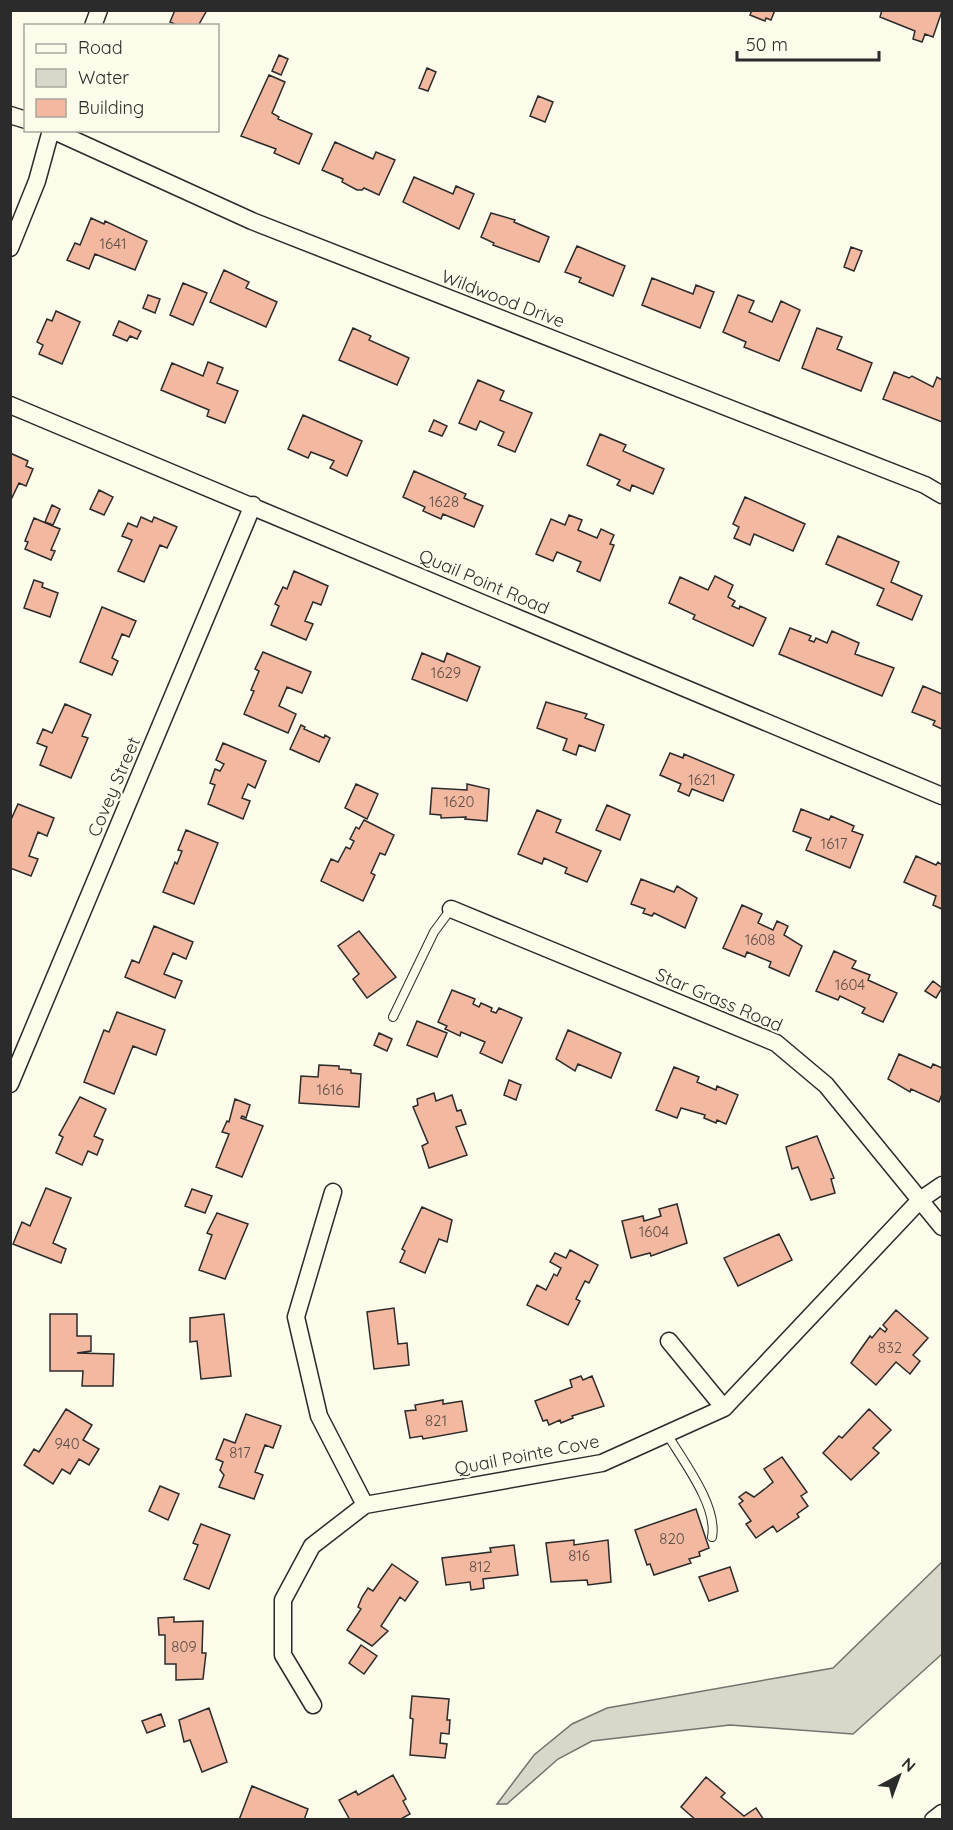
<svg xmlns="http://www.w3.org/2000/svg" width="953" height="1830" font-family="Quicksand,sans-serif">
<rect width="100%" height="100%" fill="#fdfbea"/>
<path fill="#d8d7c9" stroke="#74746e" stroke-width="1.5" d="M942 1562V1654L853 1734 730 1725 592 1741 558 1759 507 1804H497L534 1755 572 1724 607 1708 833 1668Z"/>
<path fill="#f2b8a0" stroke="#2b2b2b" stroke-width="1.5" d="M175 10H207L198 26H179L170 22Z
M752 10H775L771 20 766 18 765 21 750 15Z
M882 10H942V11L933 37 925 34 922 42 913 39 915 31 880 17Z
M279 55 288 59 281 75 272 71Z
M427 68 436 72 428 91 419 88Z
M269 75 285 82 272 113 279 117 278 119 312 134 299 164 274 153 276 149 241 136Z
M538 96 553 102 545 122 530 116Z
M335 142 373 159 376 152 395 160 379 195 364 188 362 190H357L342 182 343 179 322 170Z
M414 177 453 194 456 186 474 194 459 229 403 202Z
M491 213 515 220 514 222 549 237 539 262 493 245 494 243 481 237Z
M91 218 104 224 105 221 147 241 135 270 95 254 89 269 67 260 75 243 80 245Z
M577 246 625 266 613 296 579 282 581 278 565 272Z
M851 247 862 251 854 271 844 267Z
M224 270 249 282 246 288 277 302 266 327 210 302Z
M652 278 693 294 696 285 714 292 700 328 642 305Z
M183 283 207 293 193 325 170 315Z
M148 295 160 299 155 313 143 308Z
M738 295 754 301 749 312 772 322 781 301 800 310 779 361 744 347 746 342 723 332Z
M56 311 80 322 62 364 39 354 43 345 37 342 47 319 52 321Z
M119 321 141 331 137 339 130 336 127 341 113 335Z
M353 328 371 336 369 340 409 358 397 385 339 360Z
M817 328 842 337 837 349 872 363 861 391 802 368Z
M208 362 223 368 217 383 238 391 225 423 207 416 209 410 161 390 172 363 203 376Z
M894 372 909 378 912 376 933 387 937 377 942 380V422L883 399Z
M478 380 504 391 500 400 532 413 515 452 498 445 504 432 480 421 476 430 459 423Z
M303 415 362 441 347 476 330 468 334 461 311 452 308 458 288 449Z
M434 420 447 426 442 436 429 431Z
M600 434 626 445 623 451 664 469 653 494 632 485 630 491 617 485 620 480 587 465Z
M10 453 28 461 26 466 33 469 26 486 19 483 10 502Z
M414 471 466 494 464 498 483 506 474 527 443 514 441 519 423 511 425 507 403 497Z
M99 490 113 497 104 515 90 509Z
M745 497 805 524 793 551 754 534 750 545 734 538 739 527 733 524Z
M52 505 60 509 53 525 45 522Z
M569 515 582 520 578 530 597 538 601 529 614 535 610 544 614 545 600 581 577 571 581 562 557 552 553 561 536 554 551 519 565 525Z
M141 517 152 522 154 517 177 527 167 548 160 545 144 582 118 571 132 540 122 536 128 523 137 527Z
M34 518 60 529 51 550 55 551 51 560 25 549 28 542 25 541Z
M838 536 899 562 891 582 922 596 912 620 877 605 884 589 826 564Z
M294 571 328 586 321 605 313 602 305 621 313 624 306 640 271 625 279 606 275 604 283 587 287 589Z
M715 576 733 585 728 597 735 601 732 606 739 609 740 606 766 618 753 646 693 619 695 615 669 603 680 577 708 590Z
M34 580 43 583 42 587 58 593 50 617 24 608Z
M102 607 136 621 129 637 122 634 112 658 118 661 112 675 80 662Z
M790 628 811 636 809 640 814 642 816 638 827 643 832 631 859 643 855 654 894 668 882 696 779 654Z
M263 652 311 672 302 693 287 687 279 706 296 714 288 733 244 714 254 691 251 690 259 671 255 669Z
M422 653 444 662 447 653 480 667 467 701 412 679Z
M923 686 942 694V729L933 725 935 721 912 712Z
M546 702 587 714 585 718 604 725 595 751 579 745 576 755 563 750 567 739 537 728Z
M65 704 91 715 82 736 88 738 71 778 40 765 47 747 37 743 43 729 52 733Z
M301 725 305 727 304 729 324 738 325 735 330 738 319 762 290 749Z
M223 743 266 761 255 788 248 784 242 798 250 801 243 819 208 804 215 785 210 783 215 769 220 771 224 764 216 760Z
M670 753 683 758 684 754 734 775 723 801 692 789 689 796 678 791 681 784 660 775Z
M356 784 378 794 367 819 345 808Z
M467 784 489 789 487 821 465 819 466 817 441 818V815L430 814 432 788 467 790Z
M18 804 54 818 47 836 38 832 29 856 38 859 31 876 10 868V822Z
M607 805 630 815 620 840 596 830Z
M801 809 829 820 831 816 854 826 852 831 863 835 850 868 806 850 811 838 793 831Z
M537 810 561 820 556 832 601 851 587 882 565 873 567 868 544 858 542 864 518 854Z
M364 820 394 835 385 855 380 853 371 873 375 875 363 901 321 881 331 859 338 862 346 847 350 849 354 841 350 839 356 827 359 829Z
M186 830 218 843 194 904 163 892 175 862 177 864 182 851 178 850Z
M916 856 936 865 938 862 942 865V909L933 905 936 896 904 882Z
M641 879 674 892 677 886 697 898 685 928 654 913 652 916 643 913 645 909 631 904Z
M742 905 762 914 758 923 773 930 777 921 788 926 784 935 802 946 789 976 769 967 771 962 747 952 745 957 723 948Z
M154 926 193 942 186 959 173 953 164 974 182 981 175 998 125 977 132 960 139 963Z
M359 931 396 977 367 998 353 979 359 974 338 946Z
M834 951 856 961 852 968 870 975 868 980 897 993 883 1022 862 1013 865 1008 840 996 838 1000 816 991Z
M933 981 942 988 936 998 925 991Z
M452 990 475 999 473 1004 479 1007 481 1003 492 1008 491 1011 496 1013 499 1008 522 1018 502 1063 480 1053 485 1042 461 1032 460 1036 445 1029 447 1026 438 1022Z
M117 1012 165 1030 156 1055 133 1046 114 1094 84 1082 104 1030 109 1032Z
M417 1021 447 1033 437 1057 407 1045Z
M568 1030 621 1053 611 1078 578 1064 575 1071 556 1059Z
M379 1033 392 1039 387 1051 374 1045Z
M899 1054 931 1068 933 1064 942 1068V1094L939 1102 911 1089 910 1092 888 1079Z
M319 1065 339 1066V1069L351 1070V1073L361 1074 359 1107 299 1103 301 1076 318 1077Z
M674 1067 699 1077 697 1082 716 1090 717 1086 738 1095 726 1124 717 1120 716 1123 704 1118 705 1115 681 1108 677 1118 656 1110Z
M509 1080 521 1085 516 1100 504 1095Z
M434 1093 436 1101 452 1095 457 1111 461 1110 466 1124 456 1127 467 1155 429 1168 422 1146 428 1143 413 1107 418 1105 417 1099Z
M80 1097 106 1109 94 1136 103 1140 97 1155 88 1151 82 1165 56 1153 63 1137 59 1135Z
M235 1099 250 1105 246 1118 242 1116 241 1118 263 1126 242 1177 216 1167 229 1134 222 1132 227 1121 229 1122Z
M817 1136 834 1178 831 1179 835 1193 811 1200 798 1167 792 1169 786 1147Z
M46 1188 71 1198 53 1243 66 1249 61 1263 13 1244 22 1222 30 1226Z
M192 1189 212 1196 205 1213 185 1206Z
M677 1204 687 1243 651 1256 650 1253 631 1258 622 1221 643 1216 644 1221 661 1216 659 1209Z
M422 1207 452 1220 447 1242 439 1239 425 1273 400 1262 405 1251 402 1249Z
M217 1213 248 1224 225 1279 199 1270 212 1235 207 1233Z
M779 1234 792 1260 738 1286 724 1258Z
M570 1250 598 1265 589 1283 585 1281 576 1299 580 1301 568 1325 527 1305 537 1285 546 1290 554 1274 557 1276 561 1268 550 1262 555 1253 566 1258Z
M394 1308 398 1344 407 1343 409 1365 374 1369 367 1312Z
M896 1310 928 1338 913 1355 920 1361 910 1374 896 1362 876 1385 851 1363 870 1336 872 1338 880 1328 885 1332 887 1329 883 1325Z
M50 1314H77V1336H91V1351L77 1353 114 1354 113 1386H82L83 1371H50Z
M224 1314 231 1376 201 1379 197 1341 190 1342V1318Z
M581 1376 583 1380 592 1376 604 1406 572 1416 573 1418 561 1423 560 1420 549 1425 547 1420 543 1421 535 1401 572 1387 570 1380Z
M443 1400V1404L462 1401 467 1431 423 1439 422 1436 410 1438 405 1411 416 1410 415 1405Z
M66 1409 92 1425 83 1440 99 1449 89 1465 79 1459 70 1474 62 1469 53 1484 24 1465 34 1449 39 1452Z
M869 1409 891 1430 873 1448 879 1453 851 1480 823 1453 839 1436 842 1438Z
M246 1414 281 1426 273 1448 265 1445 255 1472 263 1475 254 1499 219 1487 224 1475 220 1470 223 1462 216 1459 224 1439 235 1443Z
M782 1457 807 1492 801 1496 808 1506 797 1514 799 1517 777 1532 773 1526 756 1538 746 1524 751 1521 739 1504 743 1501 739 1497 746 1492 754 1497 766 1488 773 1482 764 1469Z
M160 1486 179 1494 168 1520 149 1511Z
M696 1509 709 1548 699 1552 700 1556 689 1559 691 1563 654 1575 650 1564 647 1565 635 1530Z
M201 1524 230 1535 209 1589 184 1579 198 1545 193 1543Z
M574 1540V1545L608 1540 611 1582 588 1585 587 1580 551 1582 546 1543Z
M514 1545 518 1575 483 1579 484 1588 471 1590 470 1582 446 1585 442 1558 491 1552 490 1548Z
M392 1564 418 1582 405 1601 400 1597 381 1626 388 1631 372 1646 347 1630 361 1609 358 1607 362 1597 368 1588 373 1591Z
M730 1567 738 1591 709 1601 699 1577Z
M174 1617V1622L203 1621 202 1653H206L203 1679 176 1680V1664H165V1635H159L158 1618Z
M361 1645 377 1656 364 1674 349 1663Z
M412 1696 449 1699 447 1720H450L449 1734 441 1733 440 1743 447 1744 445 1758 410 1755 413 1719 410 1718Z
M209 1708 227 1762 202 1772 190 1740 184 1742 179 1720Z
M161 1714 165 1726 147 1733 142 1721Z
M393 1775 406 1799 403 1801 410 1814 399 1820H350L339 1800 356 1791 358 1795Z
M706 1777 725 1793 721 1797 744 1816 756 1808 764 1820H696L681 1807Z
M252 1786 308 1809 304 1820H239Z"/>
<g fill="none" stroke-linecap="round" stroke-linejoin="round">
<defs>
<path id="lane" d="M393 1017 434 932 451 909
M667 1434C683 1461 718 1506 712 1537"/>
<path id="street" d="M93 26 99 10
M10 115 26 120
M52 130 252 221 925 485 942 495
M10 248 37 181 51 130
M10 405 942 796
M451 909 776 1043 826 1085 942 1227
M10 1084 253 505
M333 1192 296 1317 319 1416 365 1505
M669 1341 724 1408
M313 1705 283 1655V1600L312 1546 365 1505 602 1463 724 1408 920 1200 942 1185
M933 1820 942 1813"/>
</defs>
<use href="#lane" stroke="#2b2b2b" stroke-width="10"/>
<use href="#street" stroke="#2b2b2b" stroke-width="19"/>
<use href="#lane" stroke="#fdfbea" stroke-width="8"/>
<use href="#street" stroke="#fdfbea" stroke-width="16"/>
</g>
<g text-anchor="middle" stroke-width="4.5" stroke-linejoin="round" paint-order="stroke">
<g font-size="15" fill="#5d4e48">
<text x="113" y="249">1641</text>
<text x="444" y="507">1628</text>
<text x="446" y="678">1629</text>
<text x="702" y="785">1621</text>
<text x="459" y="807">1620</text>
<text x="834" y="849">1617</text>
<text x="760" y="945">1608</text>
<text x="850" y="990">1604</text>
<text x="330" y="1095">1616</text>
<text x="654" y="1237">1604</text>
<text x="890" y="1353">832</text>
<text x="436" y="1426">821</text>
<text x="67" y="1449">940</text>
<text x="240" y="1458">817</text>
<text x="672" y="1544">820</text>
<text x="579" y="1561">816</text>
<text x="480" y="1572">812</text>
<text x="184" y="1652">809</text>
</g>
<g font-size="18" fill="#2b2b2b" stroke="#fdfbea">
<text transform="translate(503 299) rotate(21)" y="6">Wildwood Drive</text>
<text transform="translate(484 582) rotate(23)" y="6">Quail Point Road</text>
<text transform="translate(114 787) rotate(-67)" y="6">Covey Street</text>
<text transform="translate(719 1000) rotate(23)" y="6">Star Grass Road</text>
<text transform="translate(527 1455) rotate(-11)" y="6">Quail Pointe Cove</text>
</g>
</g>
<rect width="953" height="1830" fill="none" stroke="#2b2b2b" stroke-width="24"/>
<rect x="24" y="24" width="195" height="108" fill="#fdfbea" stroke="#a9a89e" stroke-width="1.5"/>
<rect x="36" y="44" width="30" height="9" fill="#fdfbea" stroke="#a9a89e" stroke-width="1.5"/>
<text x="78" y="54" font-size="18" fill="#2b2b2b">Road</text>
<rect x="36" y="69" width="30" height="18" fill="#d8d7c9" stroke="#a9a89e" stroke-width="1.5"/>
<text x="78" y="84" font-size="18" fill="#2b2b2b">Water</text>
<rect x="36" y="99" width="30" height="18" fill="#f2b8a0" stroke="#a9a89e" stroke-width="1.5"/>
<text x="78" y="114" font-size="18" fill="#2b2b2b">Building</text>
<g transform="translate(899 1776) rotate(41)" stroke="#fdfbea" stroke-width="4.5" paint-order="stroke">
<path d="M0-4.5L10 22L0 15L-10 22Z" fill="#2b2b2b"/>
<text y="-9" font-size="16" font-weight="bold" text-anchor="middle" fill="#2b2b2b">N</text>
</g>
<path d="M737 51v9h142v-9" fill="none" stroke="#2b2b2b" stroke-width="3"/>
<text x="746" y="51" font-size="18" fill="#2b2b2b" stroke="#fdfbea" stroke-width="4.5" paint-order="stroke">50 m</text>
</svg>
